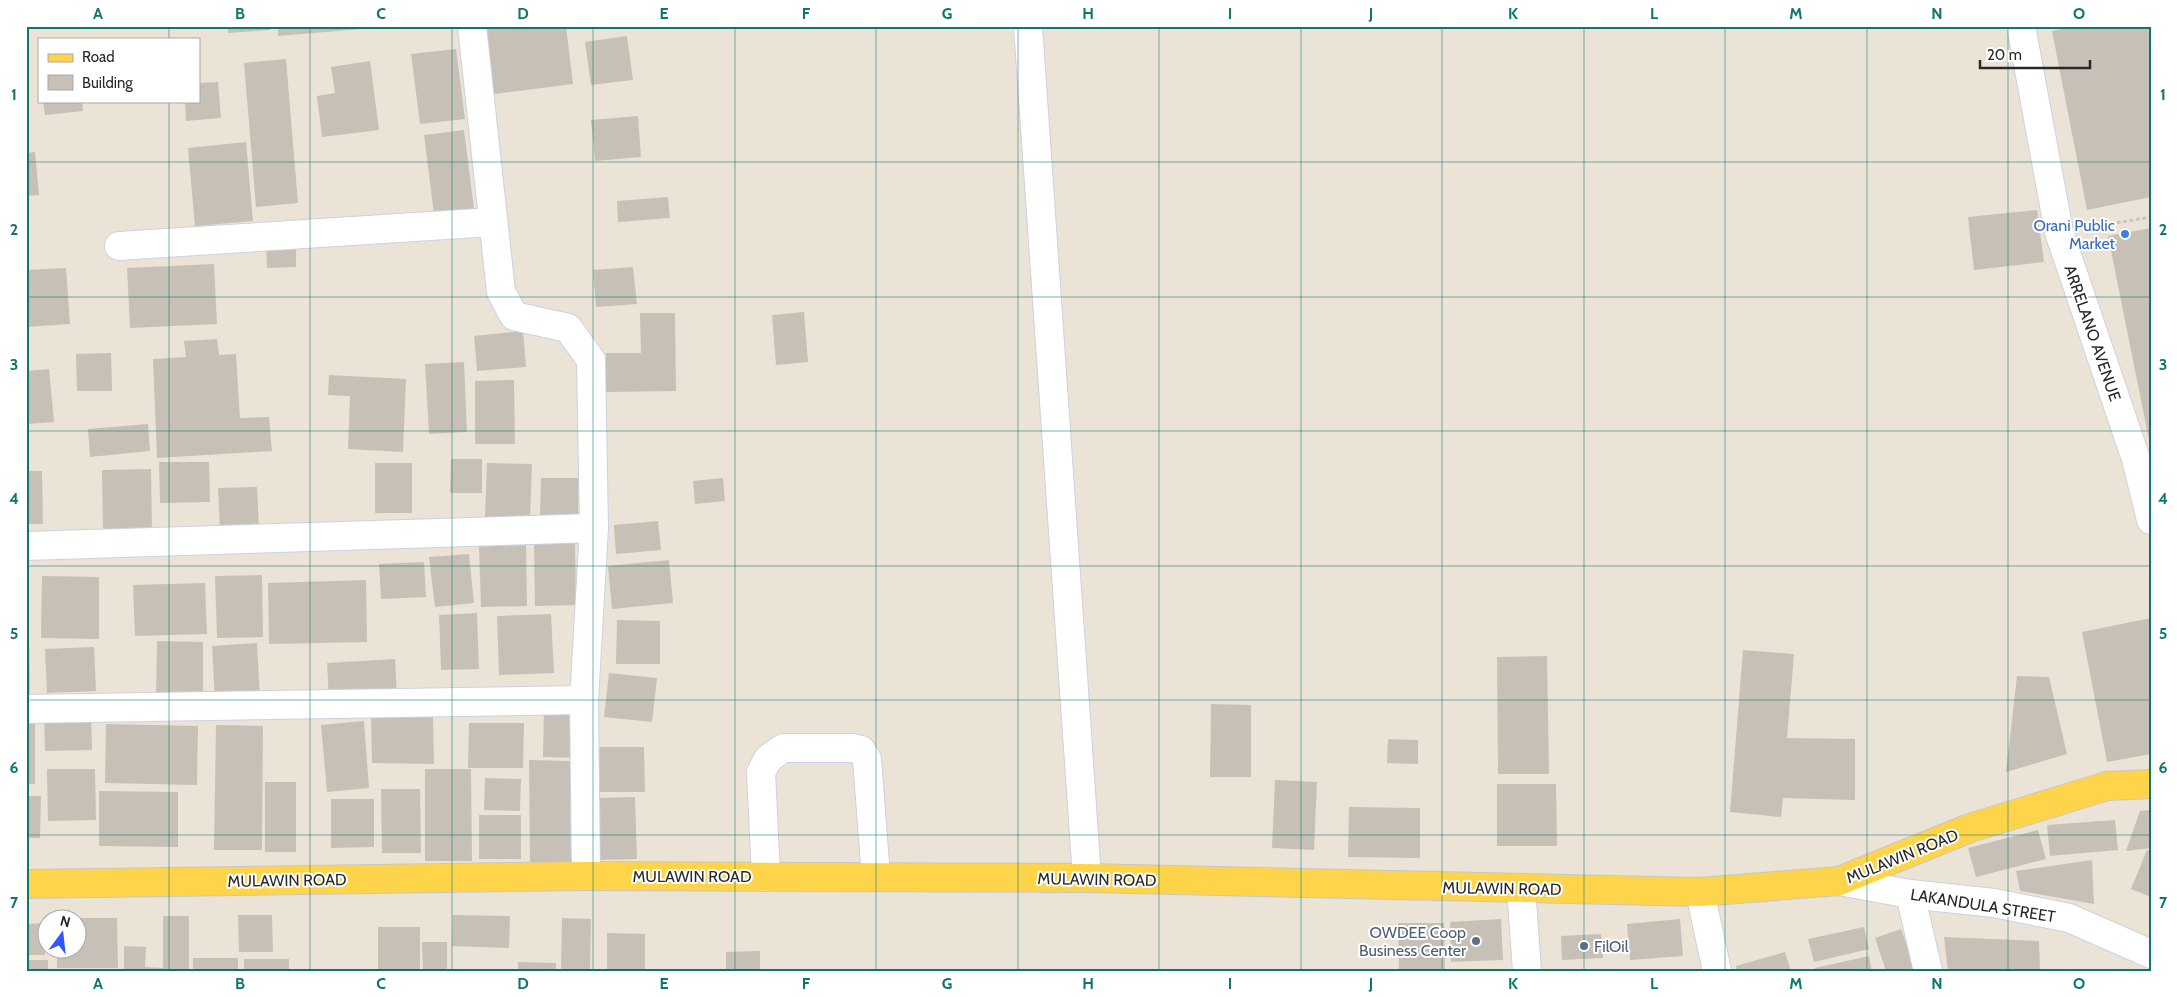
<svg xmlns="http://www.w3.org/2000/svg" width="2177" height="997" font-family="Cabin,sans-serif">
<rect width="100%" height="100%" fill="#ece3d7"/>
<path fill="#c7c0b7" d="M228 26H270V30L228 33Z
M278 26H361V29L278 36Z
M485 26H566L573 84 494 94Z
M2078 26H2151V197L2087 210 2052 31Z
M627 36 633 80 591 85 585 42Z
M456 49 465 119 420 124 411 54Z
M286 59 298 203 256 207 244 63Z
M370 61 379 130 322 137 317 96 335 93 331 67Z
M218 82 221 118 186 121 185 101H199V83Z
M43 101H82L83 111 45 115Z
M638 116 641 157 595 161 591 120Z
M464 130 474 209 434 214 424 135Z
M246 142 253 221 195 226 188 148Z
M35 152 39 195 26 196V153Z
M668 197 670 218 618 222 617 201Z
M2037 210 2044 262 1974 270 1968 217Z
M2151 228V440H2149L2108 236Z
M266 245H296V267L267 268Z
M214 264 217 324 130 328 127 268Z
M633 267 637 304 596 307 593 270Z
M66 268 70 324 26 327V270Z
M804 312 808 362 776 365 772 315Z
M640 313H675L676 391 606 392V353H641Z
M523 331 526 367 477 371 474 336Z
M217 339 219 355 236 354 240 418 269 417 272 451 157 458 153 359 186 357 184 341Z
M111 353 112 391H77L76 354Z
M464 362 467 432 429 434 425 364Z
M49 369 54 422 26 424V371Z
M329 375 406 379 403 452 348 449 350 396 328 395Z
M514 380 515 444H475V381Z
M148 424 150 451 90 457 88 429Z
M451 459H482V493H450Z
M159 462H209L210 502 160 503Z
M375 463H412V513H375Z
M487 463 532 464 530 520 485 518Z
M151 469 152 530 103 531 102 470Z
M26 471H42L43 524H26Z
M541 478H579L578 519 540 518Z
M723 478 725 501 695 504 693 481Z
M257 487 259 529 220 531 218 488Z
M658 521 661 550 616 554 614 525Z
M534 543H575L576 605 535 606Z
M526 545 527 606 481 607 479 546Z
M469 554 474 603 435 607 429 557Z
M669 560 673 603 612 609 608 566Z
M424 562 426 597 381 599 379 564Z
M262 575 263 637 217 638 215 576Z
M42 576 99 577V639L41 638Z
M366 580 367 642 269 644 268 583Z
M205 583 207 634 135 636 133 585Z
M477 613 479 669 441 670 439 615Z
M551 614 554 673 499 675 497 616Z
M2151 618V754L2107 762 2082 632Z
M617 620 660 621V664H616Z
M26 637H29L30 693H26Z
M157 641 203 642V700L156 699Z
M257 643 260 698 215 701 212 646Z
M94 647 96 691 47 693 45 649Z
M1743 650 1794 654 1787 738 1855 739V800L1783 798 1781 817 1730 812Z
M1547 656 1549 774H1498L1497 657Z
M395 659 397 697 329 700 327 663Z
M609 673 657 678 652 722 604 717Z
M2017 676 2049 677 2067 754 2006 772Z
M1211 704 1251 705V777H1210Z
M544 705 580 706 579 758 543 757Z
M91 711 92 750 45 751 44 713Z
M371 716 433 717 434 764 372 763Z
M26 718H35V784H26Z
M364 721 369 788 327 792 321 725Z
M469 723H524L523 768H468Z
M106 724 198 726 197 785 105 783Z
M216 725 263 726 262 850H214Z
M1388 739 1418 740V764L1387 763Z
M598 747H644L645 792H599Z
M529 760 570 761 571 864H530Z
M47 769H95L96 820 48 821Z
M425 769H471L472 861H425Z
M485 778 521 779 520 811 484 810Z
M1275 780 1317 782 1314 850 1272 848Z
M265 782H296V852H265Z
M1497 784H1556L1557 846H1497Z
M381 789H420L421 853H382Z
M99 791 178 792V847L99 846Z
M26 796H41L40 838H26Z
M635 797 637 859 599 860 597 798Z
M331 799H374V847L331 848Z
M1349 807 1420 808V858L1348 857Z
M2151 810V848L2126 851 2140 811Z
M479 815H521V859H479Z
M2115 820 2118 850 2050 856 2047 825Z
M2038 830 2046 859 1976 877 1968 848Z
M2147 850 2151 852V897L2131 889Z
M2092 860 2094 904 2020 891 2016 871Z
M238 915H272L273 952H239Z
M453 915 510 916 509 948 452 946Z
M163 916H189V971H124V946L146 947 145 967 163 968Z
M69 918H117L118 968H57V950H78V920Z
M562 918 591 919 590 970 561 969Z
M1501 919 1503 960 1451 962 1450 922Z
M1680 919 1683 956 1630 960 1627 924Z
M45 923V955H26V924Z
M1398 923H1444L1445 970H1399Z
M378 927H420V971H378Z
M1864 927 1869 949 1814 962 1808 939Z
M1901 929 1916 971H1886L1875 938Z
M607 933 645 934V971H607Z
M1601 934 1603 958 1562 960 1561 936Z
M1944 937 2039 941 2040 971H1948Z
M422 942H447V971H423Z
M760 951V971H726V952Z
M1785 952 1791 971H1737L1736 966Z
M1869 956 1872 971H1815V968Z
M193 958H238V971H193Z
M244 959H289V971H244Z
M26 960H48V971H26Z
M518 962 556 963V971H518Z"/>
<g fill="none" stroke-linecap="round" stroke-linejoin="round">
<defs>
<path id="minor" d="M472 26 501 292 514 316 568 328 591 360 594 528 584 700 586 876
M1028 26 1087 878
M2021 26 2059 232 2136 459 2151 520
M119 246 493 222
M26 546 594 528
M26 709 584 700
M766 877 761 772 768 759 783 748H852L861 750 867 759 876 877
M1839 881 1910 894 1994 903 2069 918 2151 954
M1521 888 1527 971
M1700 892 1717 971
M1910 894 1928 971"/>
<path id="major" d="M26 884 586 876 1087 878 1700 892 1839 881 1970 828 2107 786 2151 784"/>
</defs>
<use href="#minor" stroke="#ccd1e3" stroke-width="30"/>
<use href="#major" stroke="#c7c7c7" stroke-width="30"/>
<path stroke="#c7c7c7" stroke-width="3" stroke-dasharray="4 2.5" stroke-linecap="butt" d="M2091 227 2151 217"/>
<use href="#minor" stroke="#fff" stroke-width="28"/>
<use href="#major" stroke="#fed54a" stroke-width="28"/>
</g>
<path fill="none" stroke="#0f766e" stroke-width="1" stroke-opacity="0.55" d="M169 26V39M310 26V971M452 26V971M593 26V971M735 26V971M876 26V971M1018 26V971M1159 26V971M1301 26V971M1442 26V971M1584 26V971M1725 26V971M1867 26V971M2008 26V971M169 101V971M26 162H2151M26 297H2151M26 431H2151M26 566H2151M26 700H2151M26 835H2151"/>
<circle fill="#3f7fe0" stroke="#fff" stroke-width="2" cx="2125" cy="234" r="5"/>
<g fill="#5c6f8a" stroke="#fff" stroke-width="2">
<circle cx="1476" cy="941" r="5"/>
<circle cx="1584" cy="946" r="5"/>
</g>
<g text-anchor="middle" stroke-width="4" stroke-linejoin="round" paint-order="stroke">
<g font-size="16" fill="#366cbe" stroke="#fff" text-anchor="end">
<text x="2115" y="231">Orani Public<tspan x="2115" dy="18">Market</tspan></text>
</g>
<g font-size="16" fill="#282828" stroke="#fff">
<text transform="translate(2093 333) rotate(71)" y="6">ARRELANO AVENUE</text>
<text transform="translate(1902 856) rotate(-22)" y="6">MULAWIN ROAD</text>
<text x="692" y="882">MULAWIN ROAD</text>
<text transform="translate(1097 879) rotate(1)" y="6">MULAWIN ROAD</text>
<text transform="translate(287 880) rotate(-1)" y="6">MULAWIN ROAD</text>
<text transform="translate(1502 888) rotate(1)" y="6">MULAWIN ROAD</text>
<text transform="translate(1983 905) rotate(9)" y="6">LAKANDULA STREET</text>
</g>
<g font-size="16" fill="#4e5e75" stroke="#fff" text-anchor="end">
<text x="1466" y="938">OWDEE Coop<tspan x="1466" dy="18">Business Center</tspan></text>
<text x="1594" y="952" text-anchor="start">FilOil</text>
</g>
</g>
<rect width="2177" height="997" fill="none" stroke="#ffffff" stroke-width="55"/>
<rect x="38" y="38" width="162" height="65" fill="#ffffff" stroke="#a9a9a9"/>
<rect x="48" y="54" width="25" height="8" fill="#fed54a" stroke="#a9a9a9"/>
<text x="82" y="62" font-size="15" fill="#282828">Road</text>
<rect x="48" y="75" width="25" height="15" fill="#c7c0b7" stroke="#a9a9a9"/>
<text x="82" y="88" font-size="15" fill="#282828">Building</text>
<g transform="translate(62 934) rotate(15)"><circle r="24" fill="#ffffff" stroke="#a9a9a9"/>
<path d="M0-4L9 19L0 12L-9 19Z" fill="#3156ff"/>
<text y="-8" font-size="14" font-weight="bold" text-anchor="middle" fill="#282828">N</text>
</g>
<path d="M1980 60v8h110v-8" fill="none" stroke="#282828" stroke-width="2.5"/>
<text x="1987" y="60" font-size="15" fill="#282828" stroke="#ffffff" stroke-width="4" paint-order="stroke">20 m</text>
<rect x="28" y="28" width="2122" height="942" fill="none" stroke="#0f766e" stroke-width="2"/>
<g font-size="16" text-anchor="middle" font-weight="bold" fill="#0f766e">
<text x="98" y="19">A</text>
<text x="240" y="19">B</text>
<text x="381" y="19">C</text>
<text x="523" y="19">D</text>
<text x="664" y="19">E</text>
<text x="806" y="19">F</text>
<text x="947" y="19">G</text>
<text x="1088" y="19">H</text>
<text x="1230" y="19">I</text>
<text x="1371" y="19">J</text>
<text x="1513" y="19">K</text>
<text x="1654" y="19">L</text>
<text x="1796" y="19">M</text>
<text x="1937" y="19">N</text>
<text x="2079" y="19">O</text>
<text x="14" y="100">1</text>
<text x="2163" y="100">1</text>
<text x="14" y="235">2</text>
<text x="2163" y="235">2</text>
<text x="14" y="370">3</text>
<text x="2163" y="370">3</text>
<text x="14" y="504">4</text>
<text x="2163" y="504">4</text>
<text x="14" y="639">5</text>
<text x="2163" y="639">5</text>
<text x="14" y="773">6</text>
<text x="2163" y="773">6</text>
<text x="14" y="908">7</text>
<text x="2163" y="908">7</text>
<text x="98" y="989">A</text>
<text x="240" y="989">B</text>
<text x="381" y="989">C</text>
<text x="523" y="989">D</text>
<text x="664" y="989">E</text>
<text x="806" y="989">F</text>
<text x="947" y="989">G</text>
<text x="1088" y="989">H</text>
<text x="1230" y="989">I</text>
<text x="1371" y="989">J</text>
<text x="1513" y="989">K</text>
<text x="1654" y="989">L</text>
<text x="1796" y="989">M</text>
<text x="1937" y="989">N</text>
<text x="2079" y="989">O</text>
</g>
</svg>
